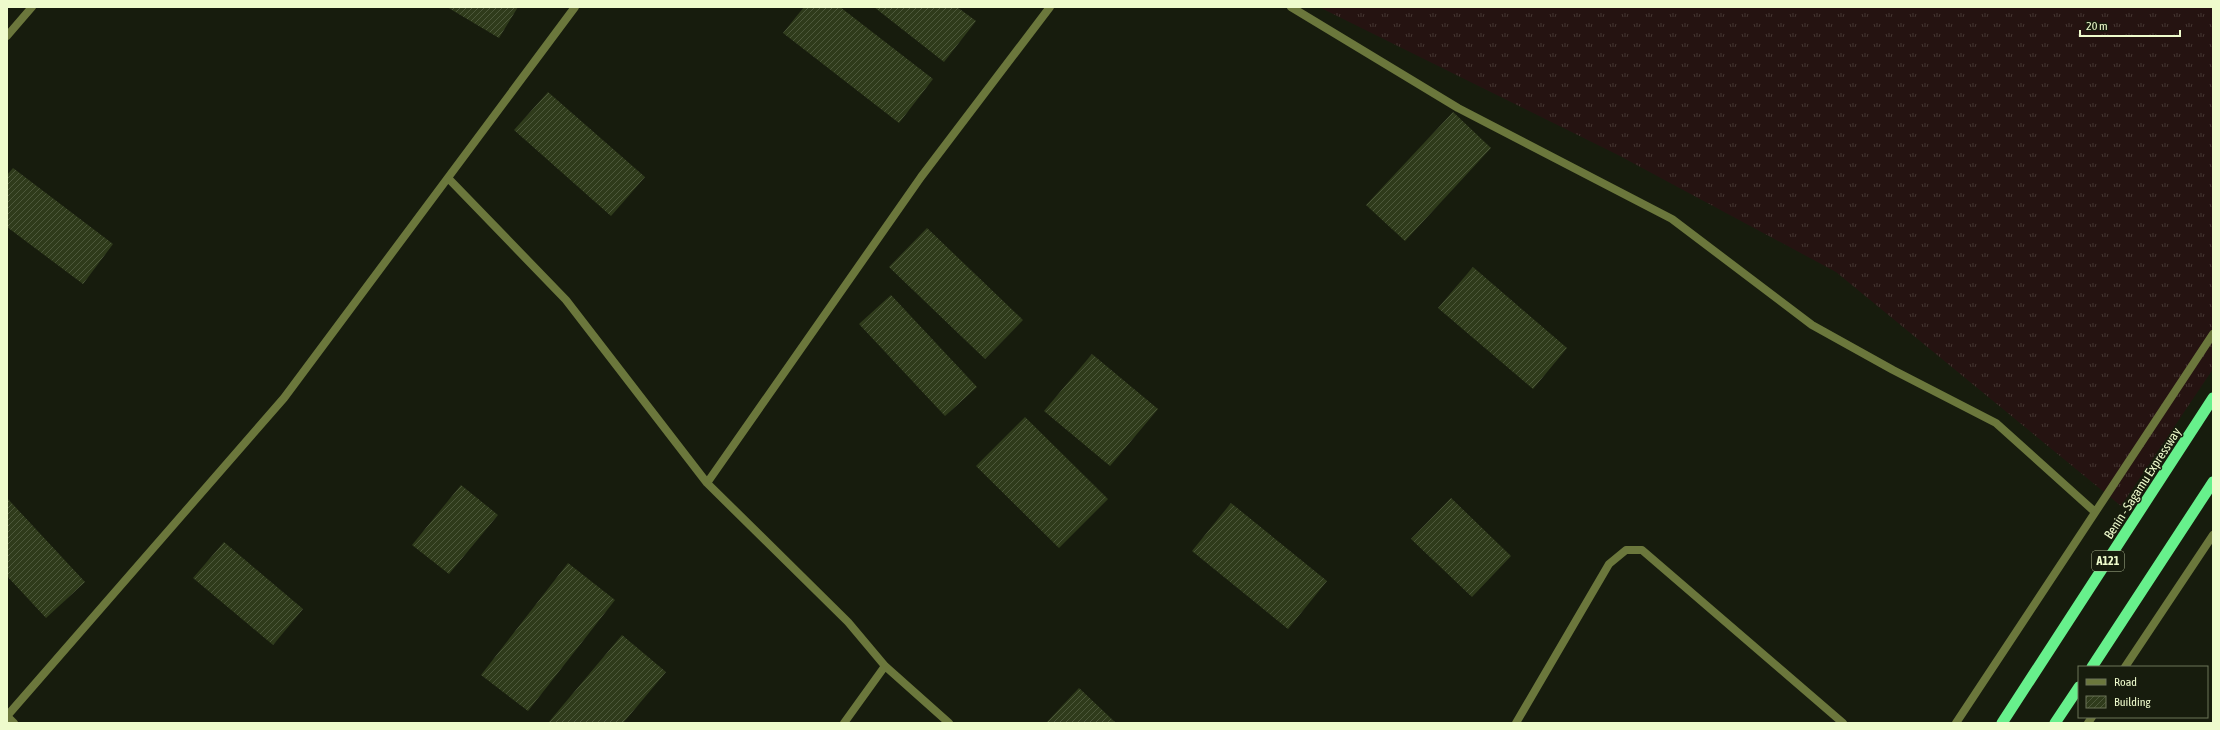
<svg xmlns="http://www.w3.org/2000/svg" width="2220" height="730" font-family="'Asap Condensed',sans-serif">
<defs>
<pattern id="grass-tufts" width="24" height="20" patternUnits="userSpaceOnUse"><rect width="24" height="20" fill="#251311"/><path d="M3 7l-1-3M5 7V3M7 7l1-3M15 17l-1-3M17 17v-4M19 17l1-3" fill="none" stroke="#453632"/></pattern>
<pattern id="building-hatch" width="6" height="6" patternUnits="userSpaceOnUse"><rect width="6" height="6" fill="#2f3b1b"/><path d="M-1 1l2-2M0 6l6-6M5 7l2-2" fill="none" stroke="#4d583b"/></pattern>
</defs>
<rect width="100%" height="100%" fill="#171c0d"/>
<path fill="url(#grass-tufts)" d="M1319 7H2213V369L2121 506 1836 272 1618 155Z"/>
<path fill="url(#building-hatch)" d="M447 7H518L499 38Z
M804 7H840L933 79 899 123 783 33Z
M874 7H957L976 21 944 62Z
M548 92 645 177 611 216 514 130Z
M1453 112 1491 148 1405 241 1366 205Z
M13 168 113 244 83 284 7 227V175Z
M927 228 1023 320 985 359 889 267Z
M1473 267 1567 348 1533 389 1438 308Z
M891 295 977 387 945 416 859 324Z
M1092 354 1158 409 1110 466 1044 411Z
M1025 417 1108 499 1059 548 976 466Z
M461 485 498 515 449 574 412 545Z
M7 498 85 582 46 618 7 576Z
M1451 498 1511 556 1472 597 1411 539Z
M1231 503 1327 581 1288 629 1192 551Z
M224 542 303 609 273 645 193 578Z
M568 563 615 600 528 711 481 675Z
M622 635 666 672 623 723H548Z
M1079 688 1116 723H1046Z"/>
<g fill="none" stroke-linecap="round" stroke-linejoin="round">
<path stroke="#6b773c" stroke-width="8" d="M1291 7 1458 108 1672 219 1812 325 1893 370 1996 423 2095 512
M7 36 32 7
M448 178 566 300 707 483 848 622 885 666 949 723
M707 483 921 177 1050 7
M2125 667 2213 535
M7 716 284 398 575 7
M7 716 14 723
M844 723 885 666
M1516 723 1609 564 1626 550H1642L1843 723
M1956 723 2213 334
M2088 723 2092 717"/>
<path stroke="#67f08c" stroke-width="11" d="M2092 667 2213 482
M2002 723 2213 398
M2055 723 2079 687"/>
</g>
<g text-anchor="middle" stroke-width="3" stroke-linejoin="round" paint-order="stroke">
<rect fill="#171c0d" stroke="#aeb893" stroke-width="1" x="2092" y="551" width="32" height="20" rx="3"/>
<g font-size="12" font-weight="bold" fill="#eefbcc">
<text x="2108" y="565">A121</text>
</g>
<g font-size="13" fill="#eefbcc" stroke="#171c0d">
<text transform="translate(2142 483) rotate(-57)" y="5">Benin - Sagamu Expressway</text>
</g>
</g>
<rect width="2220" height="730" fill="none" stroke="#eefbcc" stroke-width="16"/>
<rect x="2078" y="666" width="130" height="52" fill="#171c0d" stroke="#6d7559"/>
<rect x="2086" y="679" width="20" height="6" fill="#6b773c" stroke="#6d7559"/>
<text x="2114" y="686" font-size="12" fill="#eefbcc">Road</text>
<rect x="2086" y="696" width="20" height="12" fill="url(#building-hatch)" stroke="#6d7559"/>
<text x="2114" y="706" font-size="12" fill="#eefbcc">Building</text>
<path d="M2080 30v6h100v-6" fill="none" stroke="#eefbcc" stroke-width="2"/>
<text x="2086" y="30" font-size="12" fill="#eefbcc" stroke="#171c0d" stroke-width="3" paint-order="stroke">20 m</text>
</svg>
